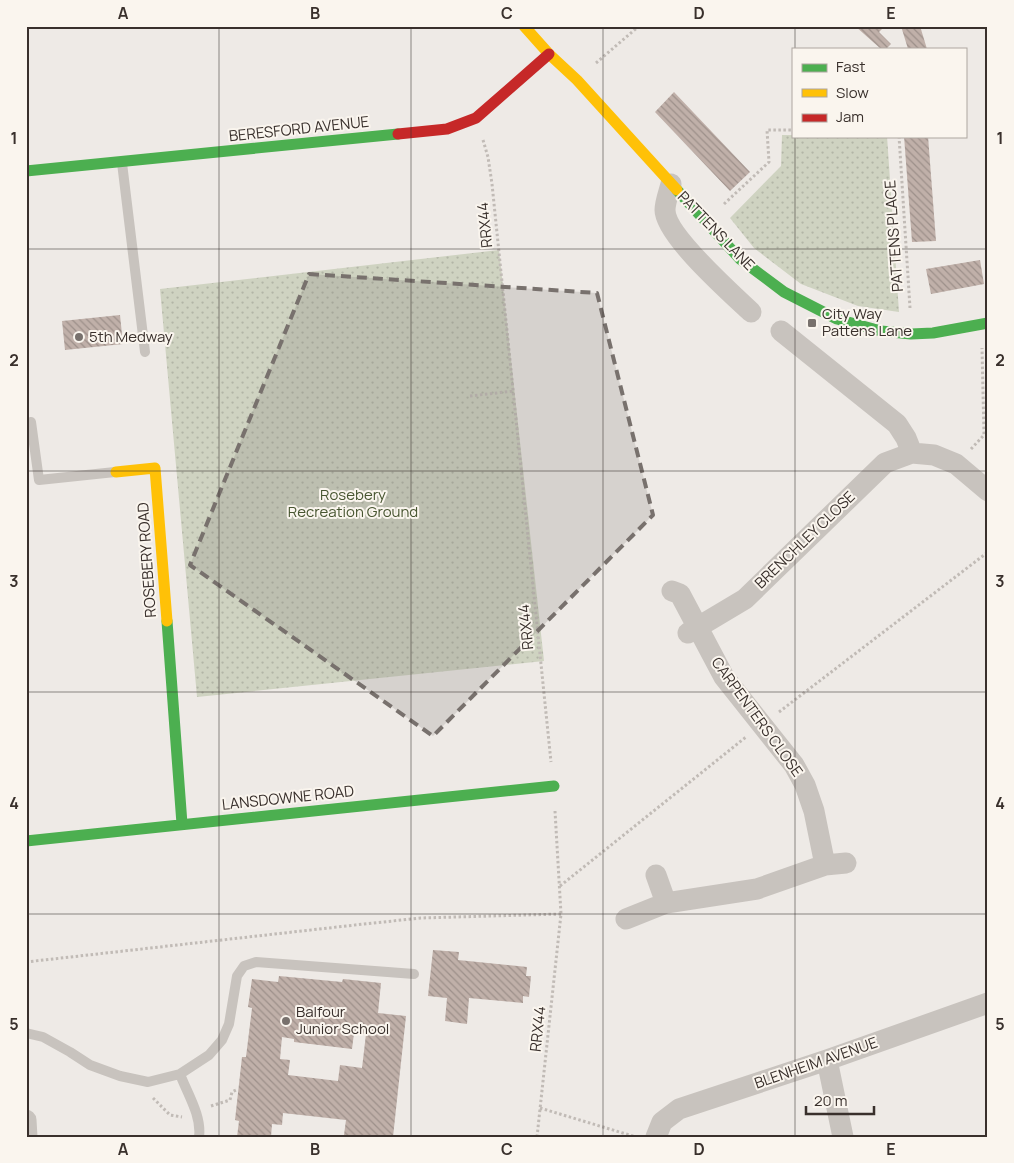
<svg xmlns="http://www.w3.org/2000/svg" width="1014" height="1163" font-family="Manrope,sans-serif">
<defs>
<pattern id="green-dots" width="8" height="8" patternUnits="userSpaceOnUse" patternTransform="scale(1.25)"><rect width="8" height="8" fill="#cfd3c1"/><path d="M2 2h.1M6 6h.1" fill="none" stroke="#b2b5a6" stroke-width="1.8" stroke-linecap="round"/></pattern>
<pattern id="building-back-hatch" width="6" height="6" patternUnits="userSpaceOnUse" patternTransform="scale(1.25)"><rect width="6" height="6" fill="#c0b0a9"/><path d="M-1 5l2 2M0 0l6 6M5-1l2 2" fill="none" stroke="#9d908a"/></pattern>
</defs>
<rect width="100%" height="100%" fill="#eeeae6"/>
<path fill="url(#green-dots)" d="M782 135 887 136 899 312 858 306 801 284 754 248 730 218 781 166Z
M499 250 544 661 197 697 160 289Z"/>
<path fill="url(#building-back-hatch)" fill-rule="evenodd" d="M855 26H882L883 28 879 32 891 44 886 49H881Z
M901 26H920L927 49H908Z
M674 92 750 172 730 191 655 112Z
M904 136H928L936 241 912 242Z
M980 260 984 284 931 294 926 269Z
M120 315 123 344 65 350 62 321Z
M433 950 459 952 458 960 527 967 526 976H531L529 997 523 996V1003L469 998 467 1024 445 1021 447 998 428 996Z
M279 976 342 982 343 979 381 983 378 1013 406 1016 393 1137 344 1135 346 1120 283 1113 282 1125 272 1124 271 1137H237L239 1121 235 1120 242 1057H246L252 1008 248 1007 252 979 278 982ZM354 1033 366 1034 362 1068 340 1065 338 1081 288 1075 290 1060 280 1059 282 1037 294 1039V1042L352 1049Z"/>
<g fill="none" stroke-linecap="round" stroke-linejoin="round">
<path stroke="#c1bbb6" stroke-width="3" stroke-dasharray="2.5 2.5" stroke-linecap="butt" d="M596 63 639 26
M899 136 910 308
M483 140 488 157 492 184 551 762
M724 204 769 162 767 130H793
M470 396 514 391
M971 449 984 435 982 348
M779 712 988 552
M560 886 746 737
M26 962 364 924 421 918 561 914
M153 1098 170 1115 182 1117
M211 1106 230 1100 232 1092 238 1089
M540 1108 636 1137
M537 1137 561 914 555 811"/>
<path stroke="#c8c3be" stroke-width="10" d="M122 163 145 352
M31 422 39 480 115 472
M26 1033 43 1037 70 1052 90 1065 120 1076 148 1082 180 1074 209 1055 222 1040 229 1024 237 976 244 966 256 962 414 974
M180 1074C187 1093 202 1116 199 1137"/>
<path stroke="#c8c3be" stroke-width="21" d="M671 184C669 192 665 202 665 210 665 235 732 294 751 312
M781 331 897 424 906 438 912 453
M672 591 680 594 724 677 794 765 805 785 814 811 825 865
M688 633 745 599 885 463 912 453 934 455 956 464 988 491
M656 875 666 903
M626 919 666 903 757 889 825 865 846 863
M827 1060 843 1137
M26 1120 27 1137
M656 1137 662 1122 679 1109 827 1060 988 1003"/>
<path stroke="#4caf50" stroke-width="11" d="M26 171 398 134
M677 190 740 259 784 292 837 319 881 331 911 334 933 333 988 323
M167 621 182 824
M26 841 554 786"/>
<path stroke="#ffc107" stroke-width="11" d="M524 26 549 54 577 80 677 190
M116 472 155 468 167 621"/>
<path stroke="#c62828" stroke-width="11" d="M398 134 447 129 476 118 549 54"/>
</g>
<path fill="#78716d" fill-opacity="0.2" stroke="#78716d" stroke-width="4" stroke-dasharray="10 6" stroke-linejoin="round" d="M309 274 597 293 653 515 433 736 190 565Z"/>
<path fill="none" stroke="#39302c" stroke-width="1" stroke-opacity="0.55" d="M219 26V1137M411 26V1137M603 26V1137M795 26V49M795 136V1137M26 249H988M26 471H988M26 692H988M26 914H988"/>
<g fill="#78716d" stroke="#faf5ee" stroke-width="2">
<rect x="807" y="318" width="10" height="10" rx="2.5"/>
<circle cx="79" cy="337" r="5"/>
<circle cx="286" cy="1021" r="5"/>
</g>
<g text-anchor="middle" stroke-width="4" stroke-linejoin="round" paint-order="stroke">
<g font-size="15" fill="#39302c" stroke="#faf5ee">
<text transform="translate(299 129) rotate(-6)" y="5">BERESFORD AVENUE</text>
<text transform="translate(485 225) rotate(-96)" y="5">RRX44</text>
<text transform="translate(716 231) rotate(46)" y="5">PATTENS LANE</text>
<text transform="translate(894 236) rotate(-94)" y="5">PATTENS PLACE</text>
<text transform="translate(805 540) rotate(-44)" y="5">BRENCHLEY CLOSE</text>
<text transform="translate(147 560) rotate(-94)" y="5">ROSEBERY ROAD</text>
<text transform="translate(526 627) rotate(-96)" y="5">RRX44</text>
<text transform="translate(757 717) rotate(54)" y="5">CARPENTERS CLOSE</text>
<text transform="translate(288 798) rotate(-6)" y="5">LANSDOWNE ROAD</text>
<text transform="translate(538 1029) rotate(-84)" y="5">RRX44</text>
<text transform="translate(816 1063) rotate(-19)" y="5">BLENHEIM AVENUE</text>
</g>
<g font-size="15" fill="#39302c" stroke="#faf5ee" text-anchor="start">
<text x="822" y="319">City Way<tspan x="822" dy="17">Pattens Lane</tspan></text>
<text x="89" y="342">5th Medway</text>
<text x="296" y="1017">Balfour<tspan x="296" dy="17">Junior School</tspan></text>
</g>
<g font-size="15" fill="#485631" stroke="#faf5ee">
<text x="353" y="500">Rosebery<tspan x="353" dy="17">Recreation Ground</tspan></text>
</g>
</g>
<rect width="1014" height="1163" fill="none" stroke="#faf5ee" stroke-width="55"/>
<rect x="792" y="48" width="175" height="90" fill="#faf5ee" stroke="#ada6a0"/>
<rect x="802" y="64" width="25" height="8" fill="#4caf50" stroke="#ada6a0"/>
<text x="836" y="72" font-size="15" fill="#39302c">Fast</text>
<rect x="802" y="89" width="25" height="8" fill="#ffc107" stroke="#ada6a0"/>
<text x="836" y="98" font-size="15" fill="#39302c">Slow</text>
<rect x="802" y="114" width="25" height="8" fill="#c62828" stroke="#ada6a0"/>
<text x="836" y="122" font-size="15" fill="#39302c">Jam</text>
<path d="M806 1106v8h68v-8" fill="none" stroke="#39302c" stroke-width="2.5"/>
<text x="814" y="1106" font-size="15" fill="#39302c" stroke="#faf5ee" stroke-width="4" paint-order="stroke">20 m</text>
<rect x="28" y="28" width="958" height="1108" fill="none" stroke="#39302c" stroke-width="2"/>
<g font-size="16" text-anchor="middle" font-weight="bold" fill="#39302c">
<text x="123" y="19">A</text>
<text x="315" y="19">B</text>
<text x="507" y="19">C</text>
<text x="699" y="19">D</text>
<text x="891" y="19">E</text>
<text x="14" y="144">1</text>
<text x="1000" y="144">1</text>
<text x="14" y="366">2</text>
<text x="1000" y="366">2</text>
<text x="14" y="587">3</text>
<text x="1000" y="587">3</text>
<text x="14" y="809">4</text>
<text x="1000" y="809">4</text>
<text x="14" y="1030">5</text>
<text x="1000" y="1030">5</text>
<text x="123" y="1155">A</text>
<text x="315" y="1155">B</text>
<text x="507" y="1155">C</text>
<text x="699" y="1155">D</text>
<text x="891" y="1155">E</text>
</g>
</svg>
